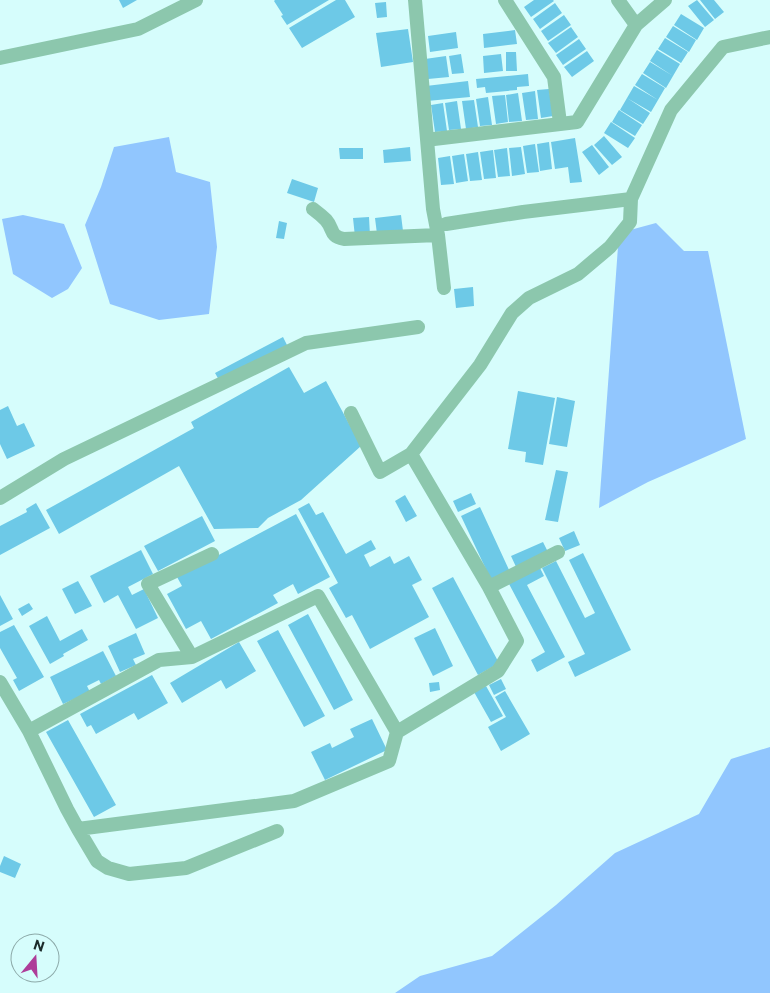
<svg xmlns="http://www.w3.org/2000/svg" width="770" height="993" font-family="Commissioner,sans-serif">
<rect width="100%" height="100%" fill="#d6fdfc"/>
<path fill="#91c6fe" d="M169 137 176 172 210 182 217 247 209 314 159 320 110 304 85 225 101 187 114 147Z
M23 215 64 224 82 268 68 289 52 298 13 274 2 219Z
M656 223 684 251H708L746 439 648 482 599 508 619 233Z
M770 747V993H395L420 976 492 956 556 905 615 853 699 814 731 759Z"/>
<path fill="#6dc9e7" d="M119 0H137L123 8Z
M275 0H329L287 25 281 16 283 15 274 1Z
M336 0H345L355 17 302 48 289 28Z
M534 0H553L554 1 531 17 524 7Z
M697 0 714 20 705 27 688 6Z
M700 0H714L724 12 715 19Z
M386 2 387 17 377 18 375 3Z
M555 3 562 13 540 29 533 19Z
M681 14 704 28 697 40 674 25Z
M564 15 571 25 548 41 541 31Z
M673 26 696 40 689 52 666 37Z
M571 27 578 37 556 53 548 43Z
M408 29 413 62 381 67 376 33Z
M515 30 517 44 484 48 483 34Z
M456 32 458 48 430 52 428 36Z
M665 38 688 52 681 63 658 49Z
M579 39 586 49 563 65 556 55Z
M657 50 680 64 673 76 650 61Z
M587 51 594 61 572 77 564 67Z
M506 52H516L517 71H506Z
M461 54 464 73 452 74 449 56Z
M501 54 503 71 484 73 483 56Z
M446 56 449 77 428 79 425 59Z
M650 62 673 76 666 88 643 73Z
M528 74 529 86 517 87V90L486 93 485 87 477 88 476 79Z
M642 74 665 88 658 100 635 85Z
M468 81 470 97 427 101 426 86Z
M634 86 658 100 651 112 627 98Z
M549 89 553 116 541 118 537 90Z
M535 91 538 119 526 120 522 93Z
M518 93 522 121 509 122 506 95Z
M505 95 508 122 496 124 492 96Z
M488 97 492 125 480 126 476 99Z
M627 98 650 113 643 124 620 110Z
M474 100 478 127 466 129 462 101Z
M457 101 461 129 449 130 445 103Z
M443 103 447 131 435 132 431 105Z
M619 110 642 125 635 136 612 122Z
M611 122 635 138 628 148 604 133Z
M604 136 622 157 612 165 594 145Z
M575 138 582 182 570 183 568 167 555 169 551 142Z
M549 142 552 169 540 171 537 144Z
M535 144 539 172 527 173 523 146Z
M592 145 609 167 599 175 582 152Z
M410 147 411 161 384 163 383 150Z
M521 147 525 174 512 176 509 148Z
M339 148H363V159H340Z
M507 148 510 176 498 177 494 150Z
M493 150 496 178 484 179 480 152Z
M478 152 482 180 470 181 466 154Z
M464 154 468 181 456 183 452 156Z
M450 156 454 184 441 185 438 158Z
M292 179 318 188 314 202 287 193Z
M401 215 403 231 377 234 375 218Z
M369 217 370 236 355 237 353 218Z
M279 221 287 223 284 239 276 238Z
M473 287 474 306 456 308 454 289Z
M283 337 290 351 223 387 215 373Z
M289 367 304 393 326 381 361 446 301 500 268 518 258 528 214 529 179 466 59 534 46 510 194 428 191 422Z
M518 391 555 398 543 465 525 462 526 452 508 449Z
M557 397 575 401 567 447 549 444Z
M8 406 17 426 24 423 35 446 7 459 0 444V410Z
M556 470 568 472 558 522 545 520Z
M471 493 476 504 458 512 453 501Z
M405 495 417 516 406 522 395 501Z
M36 503 50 528 0 555V526L27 512 26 509Z
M309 503 316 515 323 512 346 554 371 540 376 549 364 555 370 567 390 556 394 564 409 556 422 580 412 585 429 617 370 649 352 615 346 618 329 588 338 583 298 509Z
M480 507 510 572 491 580 461 516Z
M296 514 330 577 298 594 293 584 273 595 278 603 211 639 201 621 186 629 167 594 182 586 177 577Z
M202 516 215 541 158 571 144 546Z
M574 531 580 545 565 551 559 538Z
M543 542 549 554 517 569 511 556Z
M141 550 153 574 128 587 132 595 144 589 158 618 136 629 118 595 104 603 90 576Z
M583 553 631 650 575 677 568 662 585 654 542 568 556 561 585 618 595 613 569 560Z
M538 564 544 576 527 585 565 657 537 672 531 660 545 652 507 580Z
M453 577 499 663 478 675 432 588Z
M78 581 92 606 75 614 62 589Z
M0 595 13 619 0 626Z
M29 603 33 609 22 616 18 609Z
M308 614 353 700 334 710 288 625Z
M47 616 60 641 82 629 88 640 63 654 64 656 50 664 29 626Z
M14 625 44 677 19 691 13 680 17 678 0 648V632Z
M435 628 453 666 433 676 414 638Z
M278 630 325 716 304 727 257 641Z
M136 633 145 654 133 659 136 665 120 672 108 646Z
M239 642 256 671 226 689 221 680 182 703 170 683Z
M103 651 116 676 101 684 99 680 87 686 90 692 63 704 50 677Z
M152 675 168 703 138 720 134 713 96 734 91 725 87 727 80 714Z
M501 679 506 689 494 695 489 685Z
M439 682 440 690 430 692 429 683Z
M486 686 503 716 491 722 474 692Z
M505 691 530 734 501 751 488 727 506 717 495 697Z
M372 719 387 750 325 780 311 752 330 743 332 748 354 737 350 729Z
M68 720 116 805 94 817 46 732Z
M4 856 21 864 15 878 0 872V866Z"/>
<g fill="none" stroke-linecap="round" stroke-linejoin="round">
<path stroke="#8cc7ad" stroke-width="14" d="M415 0 433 209 438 235 444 288
M505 0 554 77 560 123
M618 0 636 25
M0 58 138 29 196 0
M434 139 577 122 636 25 665 0
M313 209C317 212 322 216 326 220 334 229 329 236 344 239L438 235
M446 224 523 212 631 199 671 110 723 47 770 37
M351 413 380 472 411 454
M0 498 64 459 306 343 418 327
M489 587 558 552
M192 657 148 584 212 554
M0 682 29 731 159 660 192 657 318 596 397 732 498 671 517 641 489 587 411 454 480 365 512 313 529 298 578 274 610 247 630 222 631 199
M29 731 67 809 78 829 294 801 389 761 397 732
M78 829 97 861 108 868 129 874 186 868 277 831"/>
</g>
<g transform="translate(35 958) rotate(18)"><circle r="24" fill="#d6fdfc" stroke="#8ca9a8"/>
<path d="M0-4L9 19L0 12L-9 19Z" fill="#ae3d99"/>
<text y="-8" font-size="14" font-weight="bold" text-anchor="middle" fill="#1c2b2b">N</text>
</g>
</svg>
